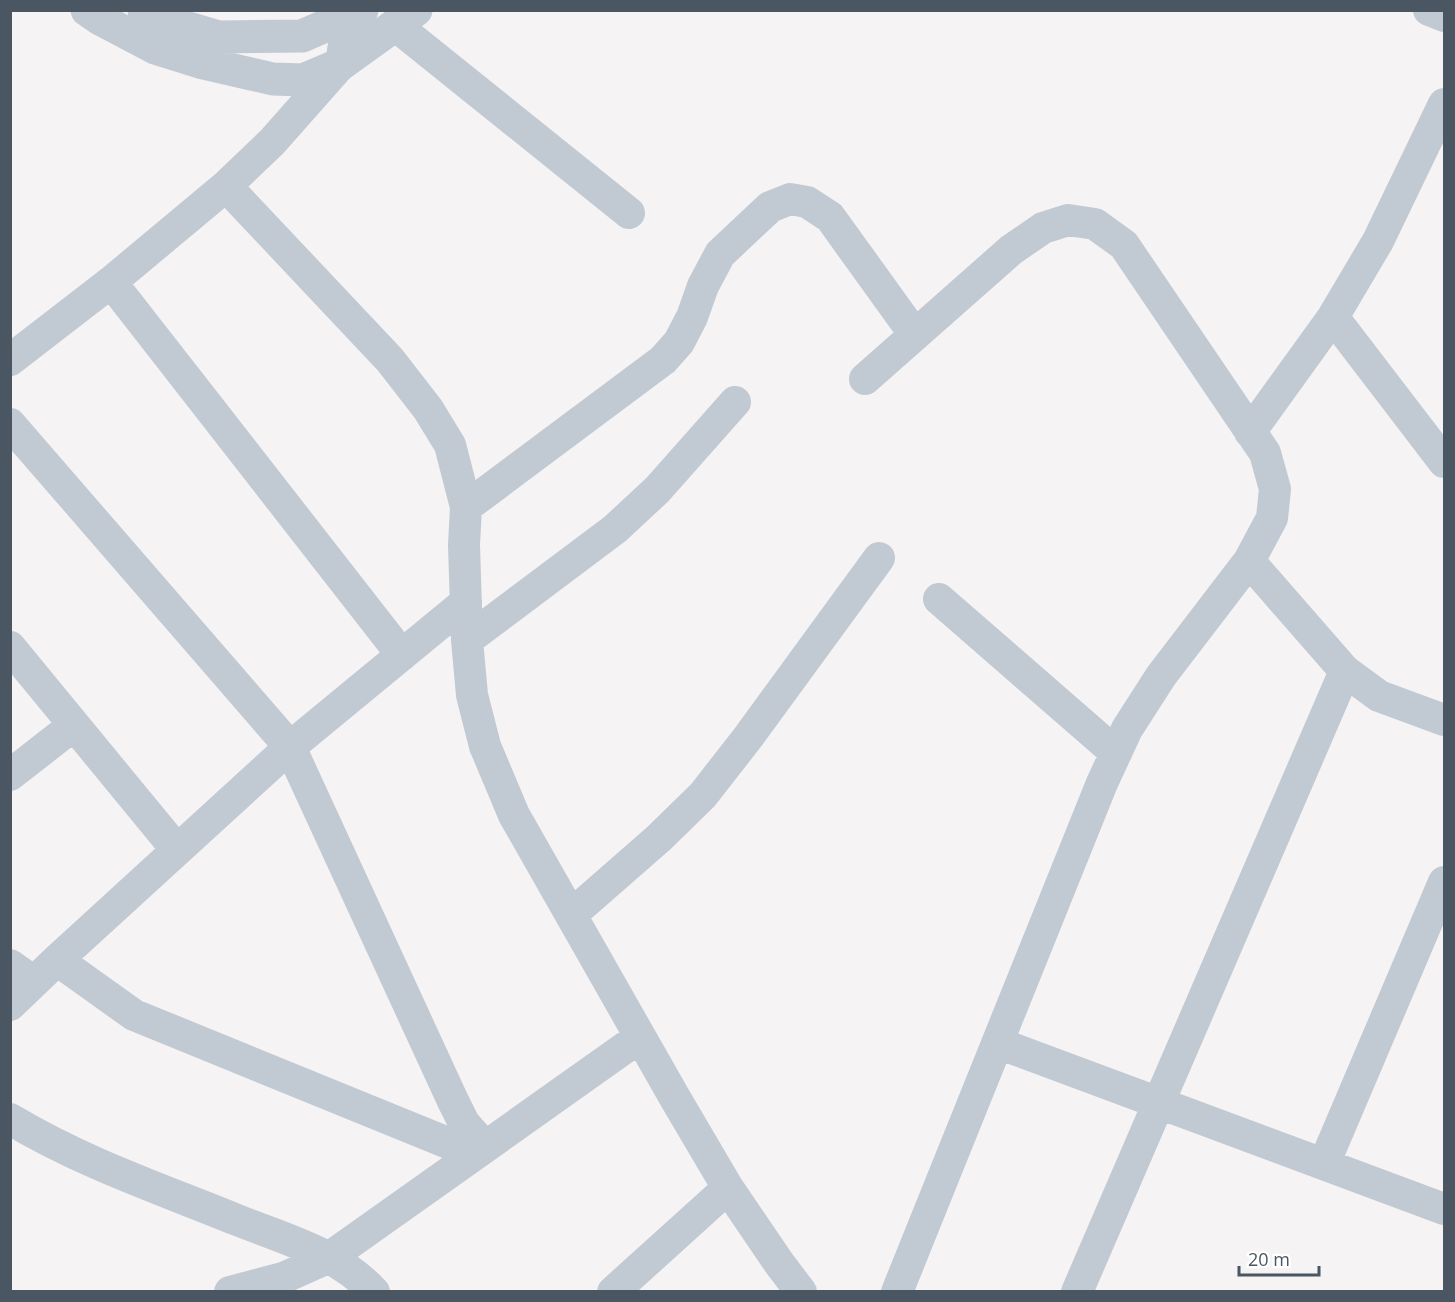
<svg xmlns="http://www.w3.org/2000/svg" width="1455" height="1302" font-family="'Open Sans',sans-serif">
<rect width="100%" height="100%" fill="#f5f3f3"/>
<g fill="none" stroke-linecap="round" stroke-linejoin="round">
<path stroke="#c1cad2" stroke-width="32" d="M1429 10 1444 16
M395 25 629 213
M226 186 390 360 428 409 450 445 466 507 464 545 467 640 472 695 485 746 514 815 675 1098 728 1188 779 1263 801 1292
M111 282 402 655
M1333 317 1444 462
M10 360 111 282 226 186 272 142 341 64 348 17
M865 379 1011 250 1043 228 1068 220 1095 224 1124 245 1265 453 1275 489 1272 518 1249 561 1161 676 1127 729 1102 783 897 1292
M10 424 290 747 453 1101 464 1123 485 1147
M1250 432 1333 317 1378 241 1444 104
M466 507 663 360 679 342 692 317 703 286 720 254 770 207 790 199 807 202 830 217 915 335
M1249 561 1345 671 1379 696 1444 720
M939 599 1116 753
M467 640 615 529 657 490 735 402
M10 647 177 850
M10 775 74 725
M571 915 659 838 703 795 749 736 879 558
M57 960 134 1015 475 1154
M10 965 34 982
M10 1005 57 960 290 747 466 602
M998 1043 1444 1209
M10 1119C81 1162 161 1189 237 1220 285 1239 338 1253 374 1292
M1324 1164 1444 882
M230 1292 283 1278 330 1257 640 1037
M613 1292 728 1188
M1077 1292 1345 671"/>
<path stroke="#c1cad2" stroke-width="33" d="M87 10 100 19 155 48 203 63 273 79 303 80 341 64 416 10
M144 10 168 22 219 37 302 36 362 10"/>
</g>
<rect width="1455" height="1302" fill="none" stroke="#4a5661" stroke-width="24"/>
<path d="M1239 1266v9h80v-9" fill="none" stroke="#4a5661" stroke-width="3"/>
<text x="1248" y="1266" font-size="18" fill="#4a5661" stroke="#ffffff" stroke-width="4.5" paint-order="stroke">20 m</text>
</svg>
